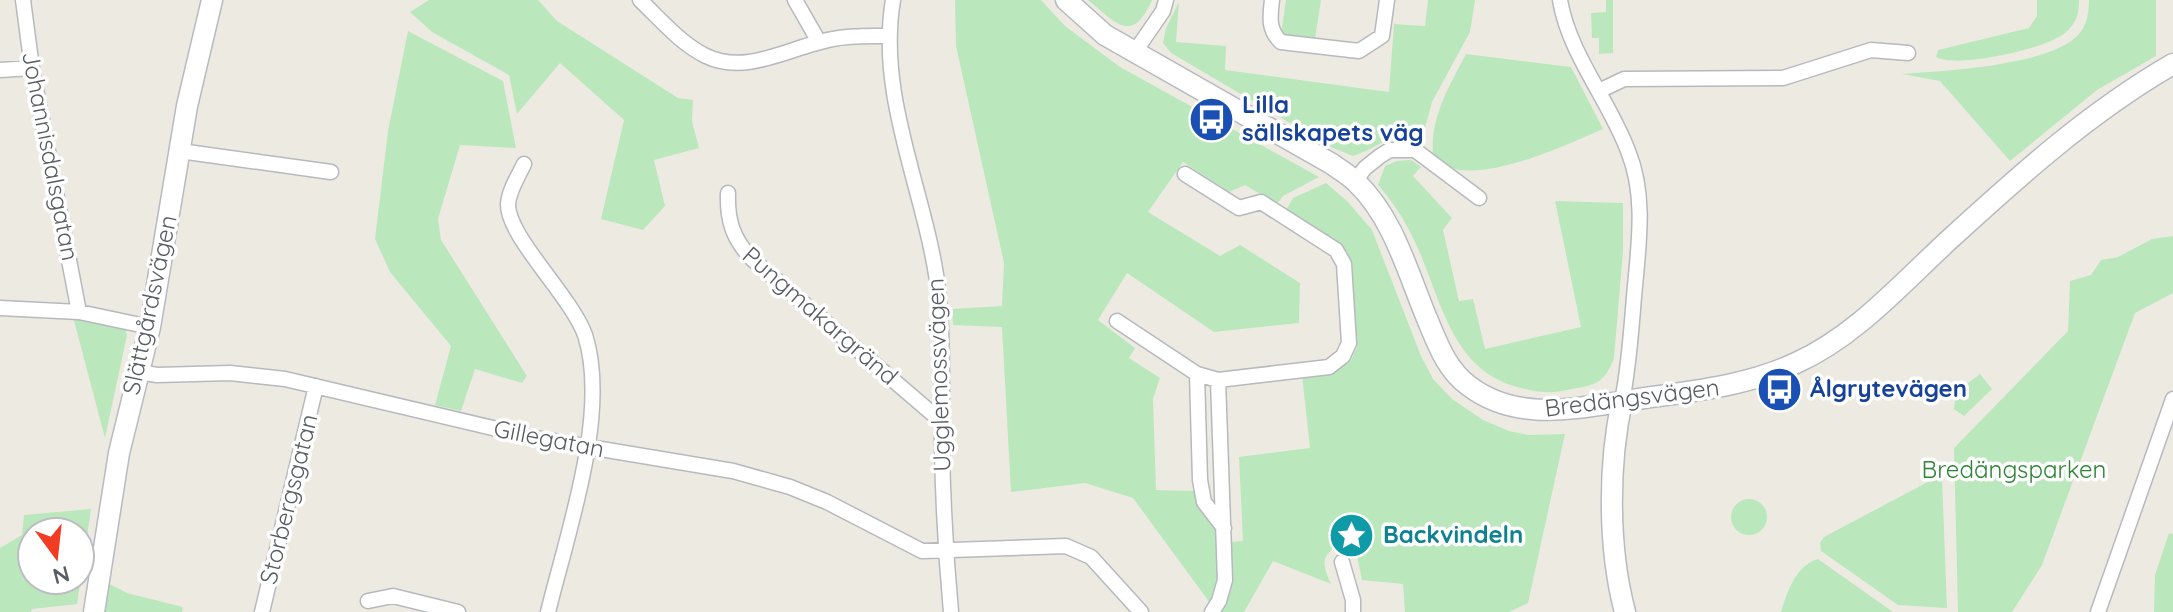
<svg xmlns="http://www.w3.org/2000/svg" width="2173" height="612" font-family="Quicksand,sans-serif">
<rect width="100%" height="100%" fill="#edebe1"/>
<path fill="#bbe7bd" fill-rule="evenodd" d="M429 0H538L557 21 678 98 693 100 692 121 699 148 654 160 665 206 643 230 601 219 624 120 560 63 517 114 509 75 432 32 410 12Z
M955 0H1041L1065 26 1120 67 1319 177 1283 196 1277 204 1245 185 1229 192 1183 162 1148 212 1220 256 1240 245 1300 283 1299 323 1214 332 1127 273 1098 320 1135 348 1129 358 1160 378 1153 399 1156 490 1196 491 1217 527 1219 588 1210 603 1133 498 1085 483 1011 492 1002 327 953 325 952 309 1002 306 1004 263 956 46Z
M1088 0H1152C1132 45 1116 23 1088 0Z
M1286 0H1321L1315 39 1281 34Z
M1428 0H1475L1470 32 1432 102 1422 139C1385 133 1383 146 1353 156L1331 147 1171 53 1163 43 1166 28 1179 2 1176 42 1226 46 1225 70 1389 92 1394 24 1425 26Z
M1606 0H1613V53L1599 54V38H1592L1591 13 1606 12Z
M2037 0H2079C2079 14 2076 24 2065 33 2046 49 1957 69 1936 57L1938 50 2029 28 2037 16Z
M2089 0H2156V56L2097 90 2010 161 1940 81 1902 74C1944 71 2049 66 2078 35 2087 26 2089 12 2089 0Z
M408 31 503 81 516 148 460 145 438 219 441 240 527 376 522 383 475 369 461 411 435 405 451 346 390 272 375 239 388 131Z
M1466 54 1571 67 1603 129C1566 145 1488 182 1448 167 1443 165 1437 158 1433 155 1430 117 1449 87 1466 54Z
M1411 160 1421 167 1413 176 1452 218 1443 230 1459 301 1473 299 1485 349 1581 327 1555 201 1623 203V251L1614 358C1603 388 1590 385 1562 391 1545 394 1530 391 1514 386 1447 366 1440 290 1412 236 1403 217 1392 201 1378 185L1385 166 1397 161Z
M1326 183 1347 201 1372 230 1421 356 1433 379 1452 399 1483 420 1509 431 1528 435 1565 434 1528 603 1509 612H1405L1403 584 1362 580 1356 551 1340 544C1320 556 1322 564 1331 584L1273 561 1244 612H1219C1234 590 1232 568 1231 542L1243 541 1239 457 1310 448 1302 375 1335 371 1351 360 1357 347 1352 267 1347 253 1338 242 1286 210 1293 198Z
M2173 236V293L2135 313 2042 565 2012 612H1958L1954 448 2068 331 2070 281 2091 275 2101 260 2118 257 2152 239Z
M73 317 125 330 127 335 105 438Z
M1980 374 1992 389 1964 416 1954 409 1956 392Z
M1939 476 1942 478 1947 608 1898 605 1821 551 1820 543 1824 537Z
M1731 517a18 18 0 1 1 36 0a18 18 0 1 1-36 0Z
M91 509 77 604 32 609 31 612H0V548L22 535 24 515ZM80 532V580H32V532Z
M2169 533 2173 534V612H2154L2155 575Z
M1818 559 1893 612H1894H1781C1787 592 1796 565 1818 559Z
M106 582 127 593 183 607 182 612H102Z"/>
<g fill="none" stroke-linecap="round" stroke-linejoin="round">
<defs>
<path id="street" d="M23 0 32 68 79 312
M640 0C660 19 681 44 706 56 747 76 792 46 833 39 851 35 870 36 889 36
M795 0 819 42
M893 0C876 101 929 198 939 297 944 348 941 398 942 449 943 503 946 558 951 612
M1272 0C1270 17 1268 30 1281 42L1359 51 1382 36 1387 0
M1560 0C1569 54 1609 100 1628 151 1647 197 1638 249 1634 297 1631 332 1629 367 1622 401
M1134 53 1163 11 1166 0
M0 70 32 68
M1599 91 1624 79 1783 78 1871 50 1908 53
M180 151 331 172
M524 164C518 177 509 190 508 204 507 236 571 296 585 335 610 412 567 534 548 612
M1355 181 1365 168 1380 156 1390 150H1415L1479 198
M728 193C727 221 733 239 752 259L942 422
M0 308 79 312 150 327
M1117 321 1197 374 1218 380 1329 367 1343 356 1349 343 1344 264 1336 250 1261 202 1239 208 1185 174
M139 372 157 375 230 373 285 379 535 438 733 471 790 487 827 502 922 551 1066 546 1091 557 1141 612
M1197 374 1200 480 1204 502 1224 528
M1342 562 1353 600V612
M368 601 393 596 458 612
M262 612 316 386
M1212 612 1219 601 1225 580 1218 380
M2098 612 2173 399"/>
<path id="secondary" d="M1066 0 1105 35 1332 164C1340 170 1349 175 1356 182 1394 218 1408 274 1428 321 1438 345 1447 370 1469 386 1514 420 1568 410 1620 402 1679 392 1740 389 1796 363 1856 336 1902 283 1950 239 2021 174 2090 112 2173 64
M1622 401C1608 466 1608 548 1625 612
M94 612 119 453 150 327 187 106 212 0"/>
</defs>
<use href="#street" stroke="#b6b9be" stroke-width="17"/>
<use href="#secondary" stroke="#b7bac0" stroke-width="23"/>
<use href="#street" stroke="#fff" stroke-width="14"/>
<use href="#secondary" stroke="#fff" stroke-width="20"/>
</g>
<defs>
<symbol id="bus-disc" viewBox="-11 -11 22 22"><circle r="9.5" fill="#1a4fb4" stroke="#fff"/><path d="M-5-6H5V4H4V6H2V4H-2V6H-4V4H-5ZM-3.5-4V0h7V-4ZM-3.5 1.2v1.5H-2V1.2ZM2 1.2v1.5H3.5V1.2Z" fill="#fff"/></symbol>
<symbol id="sight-disc" viewBox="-11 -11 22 22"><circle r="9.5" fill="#0f9aa8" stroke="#fff"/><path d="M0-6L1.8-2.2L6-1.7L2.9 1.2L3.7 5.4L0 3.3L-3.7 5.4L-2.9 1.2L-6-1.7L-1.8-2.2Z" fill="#fff"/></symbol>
</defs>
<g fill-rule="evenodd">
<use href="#bus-disc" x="1186" y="94" width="51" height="51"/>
<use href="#bus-disc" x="1754" y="364" width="51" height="51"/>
<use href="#sight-disc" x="1326" y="510" width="51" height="51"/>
</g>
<g text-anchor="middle" stroke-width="7" stroke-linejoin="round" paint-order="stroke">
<g font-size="24" font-weight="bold" fill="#164399" stroke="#fff" text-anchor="start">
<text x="1242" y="113">Lilla<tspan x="1242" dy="28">sällskapets väg</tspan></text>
<text x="1810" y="397">Ålgrytevägen</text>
</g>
<g font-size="24" fill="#595d63" stroke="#fff">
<text transform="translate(50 156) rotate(79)" y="8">Johannisdalsgatan</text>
<text transform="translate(150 305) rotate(-78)" y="8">Slättgårdsvägen</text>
<text transform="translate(820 316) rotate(41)" y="8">Pungmakargränd</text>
<text transform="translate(939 375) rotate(-92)" y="8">Ugglemossvägen</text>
<text transform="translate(1632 398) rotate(-7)" y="8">Bredängsvägen</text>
<text transform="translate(549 439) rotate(11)" y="8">Gillegatan</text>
<text transform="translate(289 499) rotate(-76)" y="8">Storbergsgatan</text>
</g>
<g font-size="24" fill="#2f8437" stroke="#fff">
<text x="2014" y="478">Bredängsparken</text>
</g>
<g font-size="24" font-weight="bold" fill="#0d838f" stroke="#fff" text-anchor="start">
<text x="1383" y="543">Backvindeln</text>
</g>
</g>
<g transform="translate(56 556) rotate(165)"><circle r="38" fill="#ffffff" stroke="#bdbec1" stroke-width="2"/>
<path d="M0-6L14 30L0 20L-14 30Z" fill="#f13b23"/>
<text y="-12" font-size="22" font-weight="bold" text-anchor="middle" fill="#595d63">N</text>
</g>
</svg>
